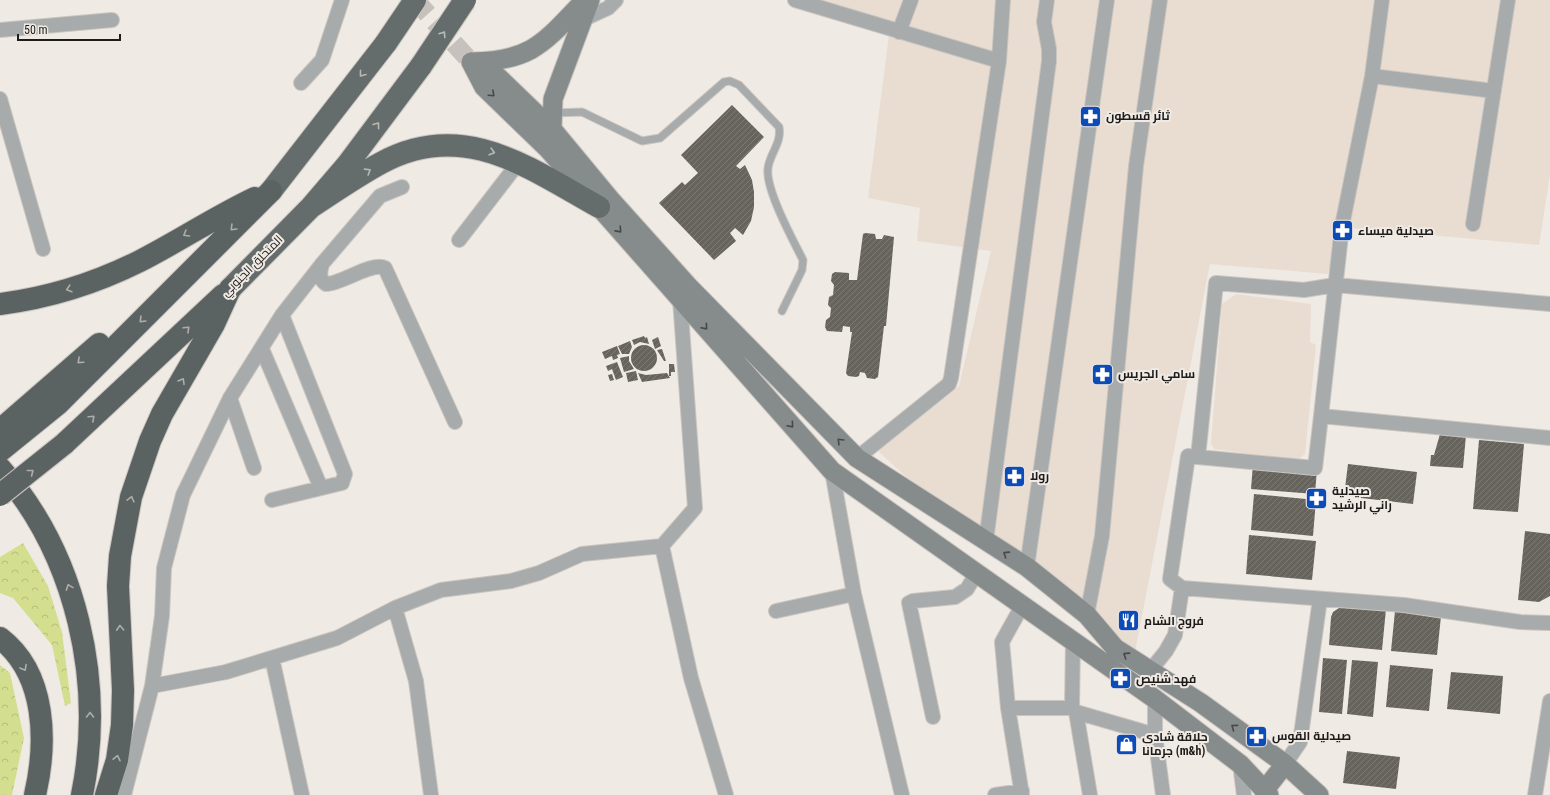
<svg xmlns="http://www.w3.org/2000/svg" width="1550" height="795" font-family="'Roboto Condensed',Cairo,sans-serif">
<defs>
<pattern id="park-crowns" width="20" height="18" patternUnits="userSpaceOnUse"><rect width="20" height="18" fill="#d3df8f"/><path d="M2 6a3 3 0 1 1 6 0M12 15a3 3 0 1 1 6 0" fill="none" stroke="#b5bf7b"/></pattern>
<pattern id="building-hatch" width="6" height="6" patternUnits="userSpaceOnUse"><rect width="6" height="6" fill="#67645e"/><path d="M-1 1l2-2M0 6l6-6M5 7l2-2" fill="none" stroke="#7c7a75"/></pattern>
</defs>
<rect width="100%" height="100%" fill="#f0eae4"/>
<path fill="#e9ddd2" d="M799 0H1550V175L1539 245 1340 227 1328 274 1210 264 1135 652 1027 567 904 475 877 450 959 386 991 251 917 241 920 208 868 198 890 27Z
M1236 294 1311 304 1310 342 1316 345 1305 454 1297 460 1214 449 1211 443 1222 304Z"/>
<path fill="url(#park-crowns)" d="M23 543 48 586 62 632 71 703 65 706 52 645 13 598 0 593V557Z
M0 665 10 673 24 738 12 795H0Z"/>
<path fill="url(#building-hatch)" d="M732 105 764 137 736 166 740 169 745 165 752 180 754 192V207L751 221 743 235 735 228 730 233 736 241 714 260 659 203 682 182 685 185 698 173 681 155Z
M865 233 875 234 876 239H882L884 235 894 237 886 326H884L878 377 875 379 867 378 865 373 860 372 859 376 856 377 848 376 846 373 852 332H850V327L843 326 842 332 827 331 825 327 826 320 830 317 831 308 828 305 829 297 833 295 834 285 831 281 832 274 835 272 849 273V280H857L863 234Z
M644 336 645 338 647 337 649 344 640 342 634 345 632 340Z
M658 337 661 346 655 349 652 340Z
M630 341 632 347 629 354H622L618 346Z
M631 358a13 13 0 1 1 26 0a13 13 0 1 1-26 0Z
M617 346 620 354 617 355 618 358 613 360 612 356 605 359 602 352Z
M662 349 666 361H664L657 350Z
M629 356V361L634 369 624 372 620 358Z
M617 362 623 377 616 380 612 369 608 371 606 366Z
M669 364H674L675 372H671V376H669Z
M636 371 638 380 628 382 626 373Z
M638 373 646 375 667 373 670 378 642 382Z
M612 374 614 380 610 381 608 375Z
M1467 424 1463 468 1430 466 1431 455H1434L1440 434Z
M1479 440 1524 444 1518 512 1473 509Z
M1253 464 1317 469 1315 494 1251 489Z
M1348 464 1417 472 1413 504 1344 496Z
M1254 494 1316 500 1313 536 1251 530Z
M1525 531 1550 534V596L1539 602 1518 600Z
M1249 535 1316 541 1312 580 1246 574Z
M1342 606 1386 609 1382 650 1329 645 1331 617 1333 612Z
M1395 611 1441 616 1437 655 1391 651Z
M1323 658 1347 660 1342 714 1319 712Z
M1352 660 1378 662 1373 717 1347 714Z
M1390 665 1433 669 1429 711 1386 707Z
M1451 672 1503 676 1500 714 1447 709Z
M1347 751 1400 757 1396 789 1343 783Z"/>
<g fill="none" stroke-linecap="round" stroke-linejoin="round">
<path stroke="#c6c1bc" stroke-width="19" stroke-dasharray="19 10" stroke-linecap="butt" d="M415 0 471 62"/>
<defs>
<path id="service" d="M554 113 582 112 642 141 660 138 724 82 730 81 739 85 779 127C782 143 770 153 768 168 765 189 793 240 803 260L802 270 782 311"/>
<path id="minor" d="M795 0 999 61 951 378 949 384 857 458
M1382 0 1372 76 1342 226 1321 416 1550 438
M584 19 608 8 616 0
M0 30 112 20
M899 32 911 0
M999 61 1003 0
M1372 76 1494 91
M301 83 322 60 342 0
M0 99 43 249
M1473 224 1508 0
M459 240 519 162
M322 264C320 273 318 278 326 284 342 284 372 261 385 268L455 422
M680 299 695 508 662 546 691 678 726 795
M262 349 321 488
M230 398 254 468
M1198 457 1315 468 1321 416
M832 471 854 594 902 795
M272 500 342 483 345 474 282 315
M986 541 1049 61V49L1044 22 1047 0
M1027 567 1107 0
M1182 588 1404 605 1520 622 1550 623
M1022 606 1002 642 1008 708 1022 795
M395 608 416 681 431 795
M776 611 854 594
M1087 615 1102 536 1136 166 1160 0
M272 658 302 795
M1150 671 1166 651 1175 635 1182 588 1170 579 1188 456 1198 457 1216 283 1304 290 1335 285 1550 304
M152 686 226 672 337 638 395 608 441 590 511 581 539 573 582 554 662 546
M1155 699V735L1163 795
M1072 707 1076 712 1155 735
M1008 708H1069L1072 707 1073 640
M1076 712 1090 795
M933 717 909 603 913 601 955 597 967 589 976 574
M1240 764 1244 795
M1285 764 1300 742 1320 599
M124 795 152 686 162 616 164 568 183 495 230 398 282 315 322 264 380 196 402 187
M995 795 1022 791
M1535 795 1550 701"/>
<path id="secondary" d="M471 62 485 68 498 77 552 129 610 199 689 287 857 458 1027 567 1087 615 1115 648 1201 703 1285 764 1319 795
M471 62 484 87 548 149 832 471 1155 699 1240 764 1269 795
M472 62C534 61 545 41 585 0
M552 129 553 99 590 0
M1264 791 1285 764"/>
<path id="trunk" d="M271 191 386 43
M311 207C334 192 357 176 381 163 463 118 529 168 599 207
M230 289 311 207 347 165 421 66"/>
<path id="motorway" d="M0 304C48 298 96 283 140 261 179 241 215 217 255 198
M0 430 99 344
M64 444 223 295
M0 451 58 404 271 191
M0 468C77 555 105 682 82 795
M0 638C47 674 47 743 35 795
M106 795 117 760 122 725 123 690 118 586 120 556 131 497 150 441 162 414 214 324 230 289"/>
</defs>
<use href="#service" stroke="#cac5c0" stroke-width="9"/>
<use href="#minor" stroke="#cac5c0" stroke-width="16"/>
<use href="#secondary" stroke="#cac5c0" stroke-width="21"/>
<use href="#trunk" stroke="#cac5c0" stroke-width="24"/>
<use href="#motorway" stroke="#cac5c0" stroke-width="24"/>
<use href="#service" stroke="#a7abab" stroke-width="7"/>
<use href="#minor" stroke="#a7abab" stroke-width="14"/>
<use href="#secondary" stroke="#868c8b" stroke-width="19"/>
<use href="#trunk" stroke="#656c6c" stroke-width="22"/>
<use href="#motorway" stroke="#5b6362" stroke-width="22"/>
<defs>
<path id="trunk-bridge" d="M386 43 415 0
M421 66 465 0"/>
<path id="motorway-bridge" d="M0 495 64 444"/>
</defs>
<use href="#trunk-bridge" stroke="#cac5c0" stroke-width="24" stroke-linecap="butt"/>
<use href="#motorway-bridge" stroke="#cac5c0" stroke-width="24" stroke-linecap="butt"/>
<use href="#trunk-bridge" stroke="#656c6c" stroke-width="22"/>
<use href="#motorway-bridge" stroke="#5b6362" stroke-width="22"/>
</g>
<defs><path id="oneway-chevron" d="M-2-3.5L2.5 0L-2 3.5" fill="none" stroke-width="1.6" stroke-linecap="round" stroke-linejoin="round"/></defs>
<g stroke="#b8b8b4">
<use href="#oneway-chevron" transform="translate(443 34) rotate(-57)"/>
<use href="#oneway-chevron" transform="translate(362 74) rotate(128)"/>
<use href="#oneway-chevron" transform="translate(377 125) rotate(-53)"/>
<use href="#oneway-chevron" transform="translate(492 152) rotate(16)"/>
<use href="#oneway-chevron" transform="translate(368 171) rotate(-32)"/>
</g>
<g stroke="#484947">
<use href="#oneway-chevron" transform="translate(492 94) rotate(43)"/>
<use href="#oneway-chevron" transform="translate(619 230) rotate(48)"/>
<use href="#oneway-chevron" transform="translate(705 327) rotate(49)"/>
<use href="#oneway-chevron" transform="translate(791 425) rotate(49)"/>
<use href="#oneway-chevron" transform="translate(840 441) rotate(-135)"/>
<use href="#oneway-chevron" transform="translate(1006 554) rotate(-147)"/>
<use href="#oneway-chevron" transform="translate(1126 655) rotate(-147)"/>
<use href="#oneway-chevron" transform="translate(1234 727) rotate(-144)"/>
</g>
<g stroke="#adadaa">
<use href="#oneway-chevron" transform="translate(233 228) rotate(135)"/>
<use href="#oneway-chevron" transform="translate(186 234) rotate(150)"/>
<use href="#oneway-chevron" transform="translate(69 289) rotate(163)"/>
<use href="#oneway-chevron" transform="translate(142 320) rotate(135)"/>
<use href="#oneway-chevron" transform="translate(187 329) rotate(-43)"/>
<use href="#oneway-chevron" transform="translate(80 361) rotate(138)"/>
<use href="#oneway-chevron" transform="translate(182 381) rotate(-60)"/>
<use href="#oneway-chevron" transform="translate(92 418) rotate(-43)"/>
<use href="#oneway-chevron" transform="translate(31 472) rotate(-38)"/>
<use href="#oneway-chevron" transform="translate(131 499) rotate(-76)"/>
<use href="#oneway-chevron" transform="translate(69 587) rotate(-110)"/>
<use href="#oneway-chevron" transform="translate(120 628) rotate(-93)"/>
<use href="#oneway-chevron" transform="translate(24 668) rotate(61)"/>
<use href="#oneway-chevron" transform="translate(90 715) rotate(-90)"/>
<use href="#oneway-chevron" transform="translate(117 758) rotate(-78)"/>
</g>
<defs>
<symbol id="pharmacy-square" viewBox="-11 -11 22 22"><rect x="-9" y="-9" width="18" height="18" rx="4" fill="#0d4cb7" stroke="#f0eae4"/><path d="M-2-6h4v4h4v4h-4v4h-4v-4h-4v-4h4Z" fill="#fff"/></symbol>
<symbol id="restaurant-square" viewBox="-11 -11 22 22"><rect x="-9" y="-9" width="18" height="18" rx="4" fill="#0d4cb7" stroke="#f0eae4"/><path d="M-5-6h1v4h1v-4h1v4h1v-4h1v5L-1.5 .5V6h-2V.5L-5-1ZM5-6V6H3V1.5H1.5Q1.5-4 5-6Z" fill="#fff"/></symbol>
<symbol id="shop-square" viewBox="-11 -11 22 22"><rect x="-9" y="-9" width="18" height="18" rx="4" fill="#0d4cb7" stroke="#f0eae4"/><path d="M-5-2.5h2.3a2.7 3.5 0 0 1 5.4 0H5L5.5 6h-11ZM-1.5-2.5h3a1.5 2.3 0 0 0-3 0Z" fill="#fff"/></symbol>
</defs>
<g fill-rule="evenodd">
<use href="#pharmacy-square" x="1078" y="104" width="25" height="25"/>
<use href="#pharmacy-square" x="1330" y="218" width="25" height="25"/>
<use href="#pharmacy-square" x="1090" y="362" width="25" height="25"/>
<use href="#pharmacy-square" x="1002" y="464" width="25" height="25"/>
<use href="#pharmacy-square" x="1304" y="486" width="25" height="25"/>
<use href="#restaurant-square" x="1116" y="608" width="25" height="25"/>
<use href="#pharmacy-square" x="1108" y="666" width="25" height="25"/>
<use href="#pharmacy-square" x="1244" y="724" width="25" height="25"/>
<use href="#shop-square" x="1114" y="732" width="25" height="25"/>
</g>
<g text-anchor="middle" stroke-width="4" stroke-linejoin="round" paint-order="stroke">
<g font-size="12" font-weight="bold" fill="#1e1c1a" stroke="#f0eae4" text-anchor="start">
<text x="1106" y="120">ثائر قسطون</text>
<text x="1358" y="235">صيدلية ميساء</text>
<text x="1118" y="378">سامي الجريس</text>
<text x="1030" y="480">رولا</text>
<text x="1332" y="495">صيدلية<tspan x="1332" dy="14">راني الرشيد</tspan></text>
<text x="1144" y="625">فروج الشام</text>
<text x="1136" y="683">فهد شنيص</text>
<text x="1272" y="740">صيدلية القوس</text>
<text x="1142" y="741">حلاقة شادي<tspan x="1142" dy="14">جرمانا (m&amp;h)</tspan></text>
</g>
<g font-size="12" fill="#1e1c1a" stroke="#f0eae4">
<text transform="translate(252 266) rotate(-45)" y="4">المتحلق الجنوبي</text>
</g>
</g>
<path d="M18 34v6h102v-6" fill="none" stroke="#1e1c1a" stroke-width="2"/>
<text x="24" y="34" font-size="12" fill="#1e1c1a" stroke="#f0eae4" stroke-width="3" paint-order="stroke">50 m</text>
</svg>
